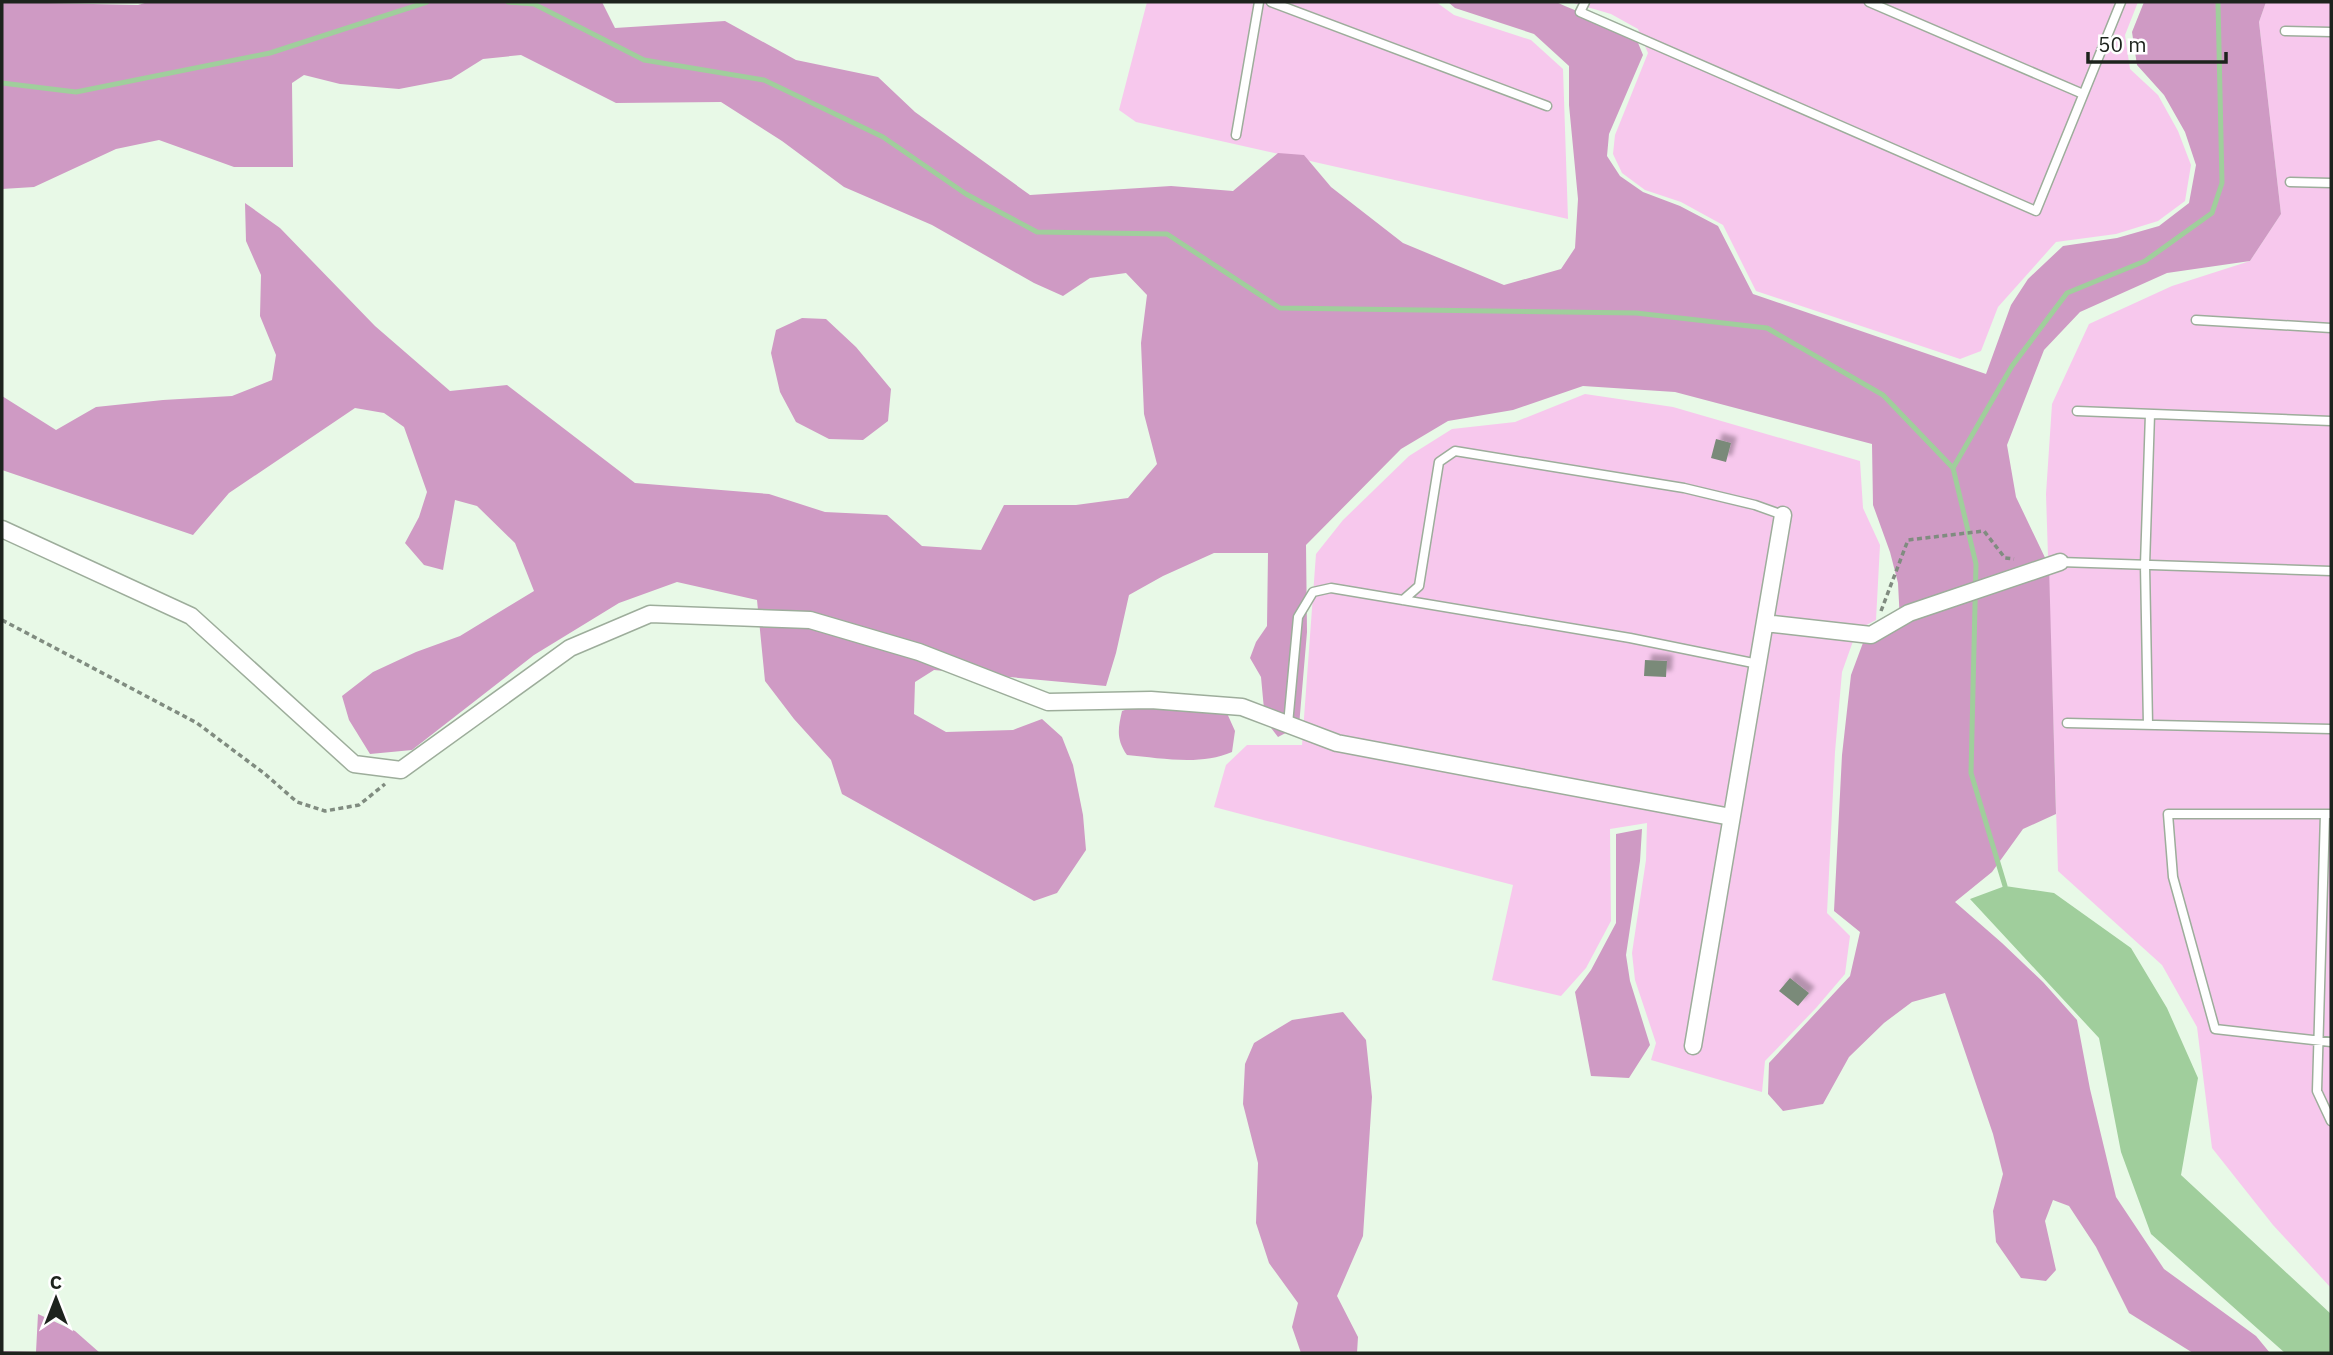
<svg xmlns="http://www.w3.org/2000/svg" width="2333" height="1355" font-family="'IBM Plex Sans',sans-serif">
<defs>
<filter id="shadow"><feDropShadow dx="6" dy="-6" stdDeviation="2" flood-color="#0004"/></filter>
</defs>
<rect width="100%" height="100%" fill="#e8f9e7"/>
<path fill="#f7c8ed" d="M1147 2H1436L1454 15 1531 40 1563 69 1568 219 1136 122 1119 110Z
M1570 2H2138L2125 35 2130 69 2158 95 2178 131 2191 165 2185 201 2158 221 2116 234 2056 242 1998 307 1981 351 1960 359 1756 291 1723 225 1681 202 1645 190 1622 173 1613 154 1615 135 1648 53 1638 29 1611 14Z
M2266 2H2331V1288L2273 1225 2212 1148 2197 1027 2162 965 2058 871 2046 494 2052 404 2089 324 2172 286 2250 261 2281 214 2259 22Z
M1585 394 1673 407 1860 461 1863 508 1880 545 1876 620 1857 630 1842 672 1835 752 1827 913 1850 936 1845 974 1816 1008 1765 1061 1762 1092 1651 1060 1656 1043 1635 980 1632 953 1646 860 1647 823 1610 829 1611 921 1586 968 1561 996 1492 980 1513 885 1214 807 1226 765 1247 745H1302L1316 554 1343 520 1409 456 1452 429 1515 422Z"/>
<path fill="#cf9ac4" d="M2 2 138 5 148 2H602L615 28 725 21 796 60 878 77 915 112 1030 195 1171 186 1233 191 1278 153 1304 155 1331 187 1403 243 1504 285 1561 269 1575 248 1578 199 1569 105V66L1534 34 1455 8 1448 2H1556C1581 14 1609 21 1634 33L1643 55 1609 134 1607 156 1620 176 1643 192 1680 206 1718 226 1753 294 1986 374 2011 305 2028 279 2063 246 2117 238 2159 226 2189 203 2196 165 2185 132 2164 95 2137 65 2132 32 2144 2H2266L2259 22 2281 214 2250 261 2167 273 2080 312 2044 350 2007 445 2016 497 2049 566 2056 814 2023 829 1992 872 1955 902 2002 943 2043 982 2077 1020 2090 1089 2116 1197 2164 1269 2256 1336 2270 1353H2193L2129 1313 2096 1247 2069 1206 2053 1200 2045 1221 2056 1270 2046 1281 2021 1278 1996 1242 1993 1211 2003 1174 1993 1134 1945 993 1912 1002 1884 1023 1849 1057 1823 1104 1783 1111 1768 1094 1769 1063 1850 976 1860 932 1834 911 1842 755 1851 675 1867 632 1900 622 1898 583 1890 552 1873 505 1872 444 1675 392 1583 386 1513 410 1448 421 1401 449 1306 545 1307 632 1299 726 1278 737 1265 720 1261 677 1250 658 1256 642 1267 626 1268 553H1214L1163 576 1129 595 1116 653 1106 686 934 670 915 682 914 714 946 732 1013 730 1042 719 1062 737 1073 765 1083 815 1086 850 1057 893 1034 901 842 794 831 760 794 719 765 681 757 600 677 582 619 603 534 655 412 750 370 754 349 720 342 696 373 672 416 652 460 636 534 591 515 543 477 506 455 500 443 570 424 565 405 543 419 517 427 492 404 427 384 413 355 408 229 493 193 535 2 470V396L56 430 96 407 163 400 232 396 272 380 276 355 260 316 261 275 246 241 245 203 280 228 375 326 450 391 507 385 635 483 769 494 825 512 887 515 922 546 981 550 1004 505H1076L1128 498 1157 464 1144 414 1141 343 1147 295 1126 273 1090 278 1063 296 1034 283 932 225 844 187 782 141 721 102 616 103 521 55 483 59 451 79 399 89 340 84 304 75 292 83 293 167H234L159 140 116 149 34 187 2 189Z
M802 318 826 319 856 347 891 389 888 421 863 440 829 439 796 422 780 392 771 353 776 330Z
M1136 706 1226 711 1235 731 1232 752C1200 766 1161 758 1127 755 1116 739 1118 729 1122 711Z
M1642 829 1640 861 1626 955 1630 981 1650 1045 1629 1078 1591 1076 1575 992 1591 970 1616 923V834Z
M1343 1012 1366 1040 1372 1097 1363 1236 1337 1296 1358 1337 1357 1353H1301L1292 1327 1298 1303 1269 1263 1256 1223 1258 1163 1243 1104 1245 1064 1254 1043 1292 1020Z
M38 1314 75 1331 100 1353H2V1351L36 1352Z"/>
<path fill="#a0ce9c" d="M2005 886 2054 893 2131 948 2167 1008 2198 1078 2181 1175 2331 1314V1353H2285L2151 1234 2121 1152 2099 1038 1970 899Z"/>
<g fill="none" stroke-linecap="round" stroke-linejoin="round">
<path stroke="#a0ce9c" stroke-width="5" d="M508 2 534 4 644 60 764 80 883 137 966 194 1037 232 1167 234 1280 308 1636 313 1767 328 1883 395 1953 468 1976 564 1971 773 2005 886
M2 83 76 92 270 53 427 2
M1953 468 2012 366 2067 293 2145 261 2212 213 2222 183 2218 2"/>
</g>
<path fill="#7a8a79" filter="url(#shadow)" d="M1716 439 1731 443 1726 462 1711 458Z
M1645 660 1667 661 1666 677 1644 676Z
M1790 978 1809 993 1798 1006 1779 991Z"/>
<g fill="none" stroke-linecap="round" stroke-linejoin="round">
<defs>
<path id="lane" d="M1271 2 1547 106
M1585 2 1580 12 2036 211 2121 2
M1869 2 2083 94
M2285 31 2331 32
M1236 135 1259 2
M2290 182 2331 183
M2196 320 2331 328
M2077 411 2331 421
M2060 562 2331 571
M1403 600 1419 586 1439 462 1455 451 1684 488 1755 505 1783 515
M2067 723 2331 729
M1288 724 1298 617 1313 592 1331 588 1630 638 1758 664
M2148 725 2145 565 2150 414
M2325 814 2317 1091 2331 1121
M2331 814H2168L2173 877 2215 1029 2331 1042"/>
<path id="street" d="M2 529 191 616 354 764 401 770 570 648 650 614 810 620 919 652 1048 702 1151 700 1242 707 1337 743 1731 817
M1765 623 1871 635 1909 613 2060 562
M1693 1046 1783 515"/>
</defs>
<use href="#lane" stroke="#9dad9b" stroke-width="11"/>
<use href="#street" stroke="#9dad9b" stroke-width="19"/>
<path stroke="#808c80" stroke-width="3.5" stroke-dasharray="5 3.5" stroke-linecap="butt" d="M1881 611 1908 540 1984 531 2005 558 2014 559
M2 620 197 723 265 774 297 802 325 811 359 805 385 784"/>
<use href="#lane" stroke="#fff" stroke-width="8"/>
<use href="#street" stroke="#fff" stroke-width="16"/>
</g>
<rect width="2333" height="1355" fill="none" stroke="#1d231d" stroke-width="7"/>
<g transform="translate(56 1299)" stroke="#ffffff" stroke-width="5" paint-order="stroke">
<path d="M0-5L12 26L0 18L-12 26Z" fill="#1d231d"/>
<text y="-10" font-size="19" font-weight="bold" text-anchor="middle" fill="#1d231d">С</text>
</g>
<path d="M2088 52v10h138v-10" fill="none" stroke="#1d231d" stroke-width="3.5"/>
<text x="2098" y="52" font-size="21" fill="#1d231d" stroke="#ffffff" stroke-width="5" paint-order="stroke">50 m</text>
</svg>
